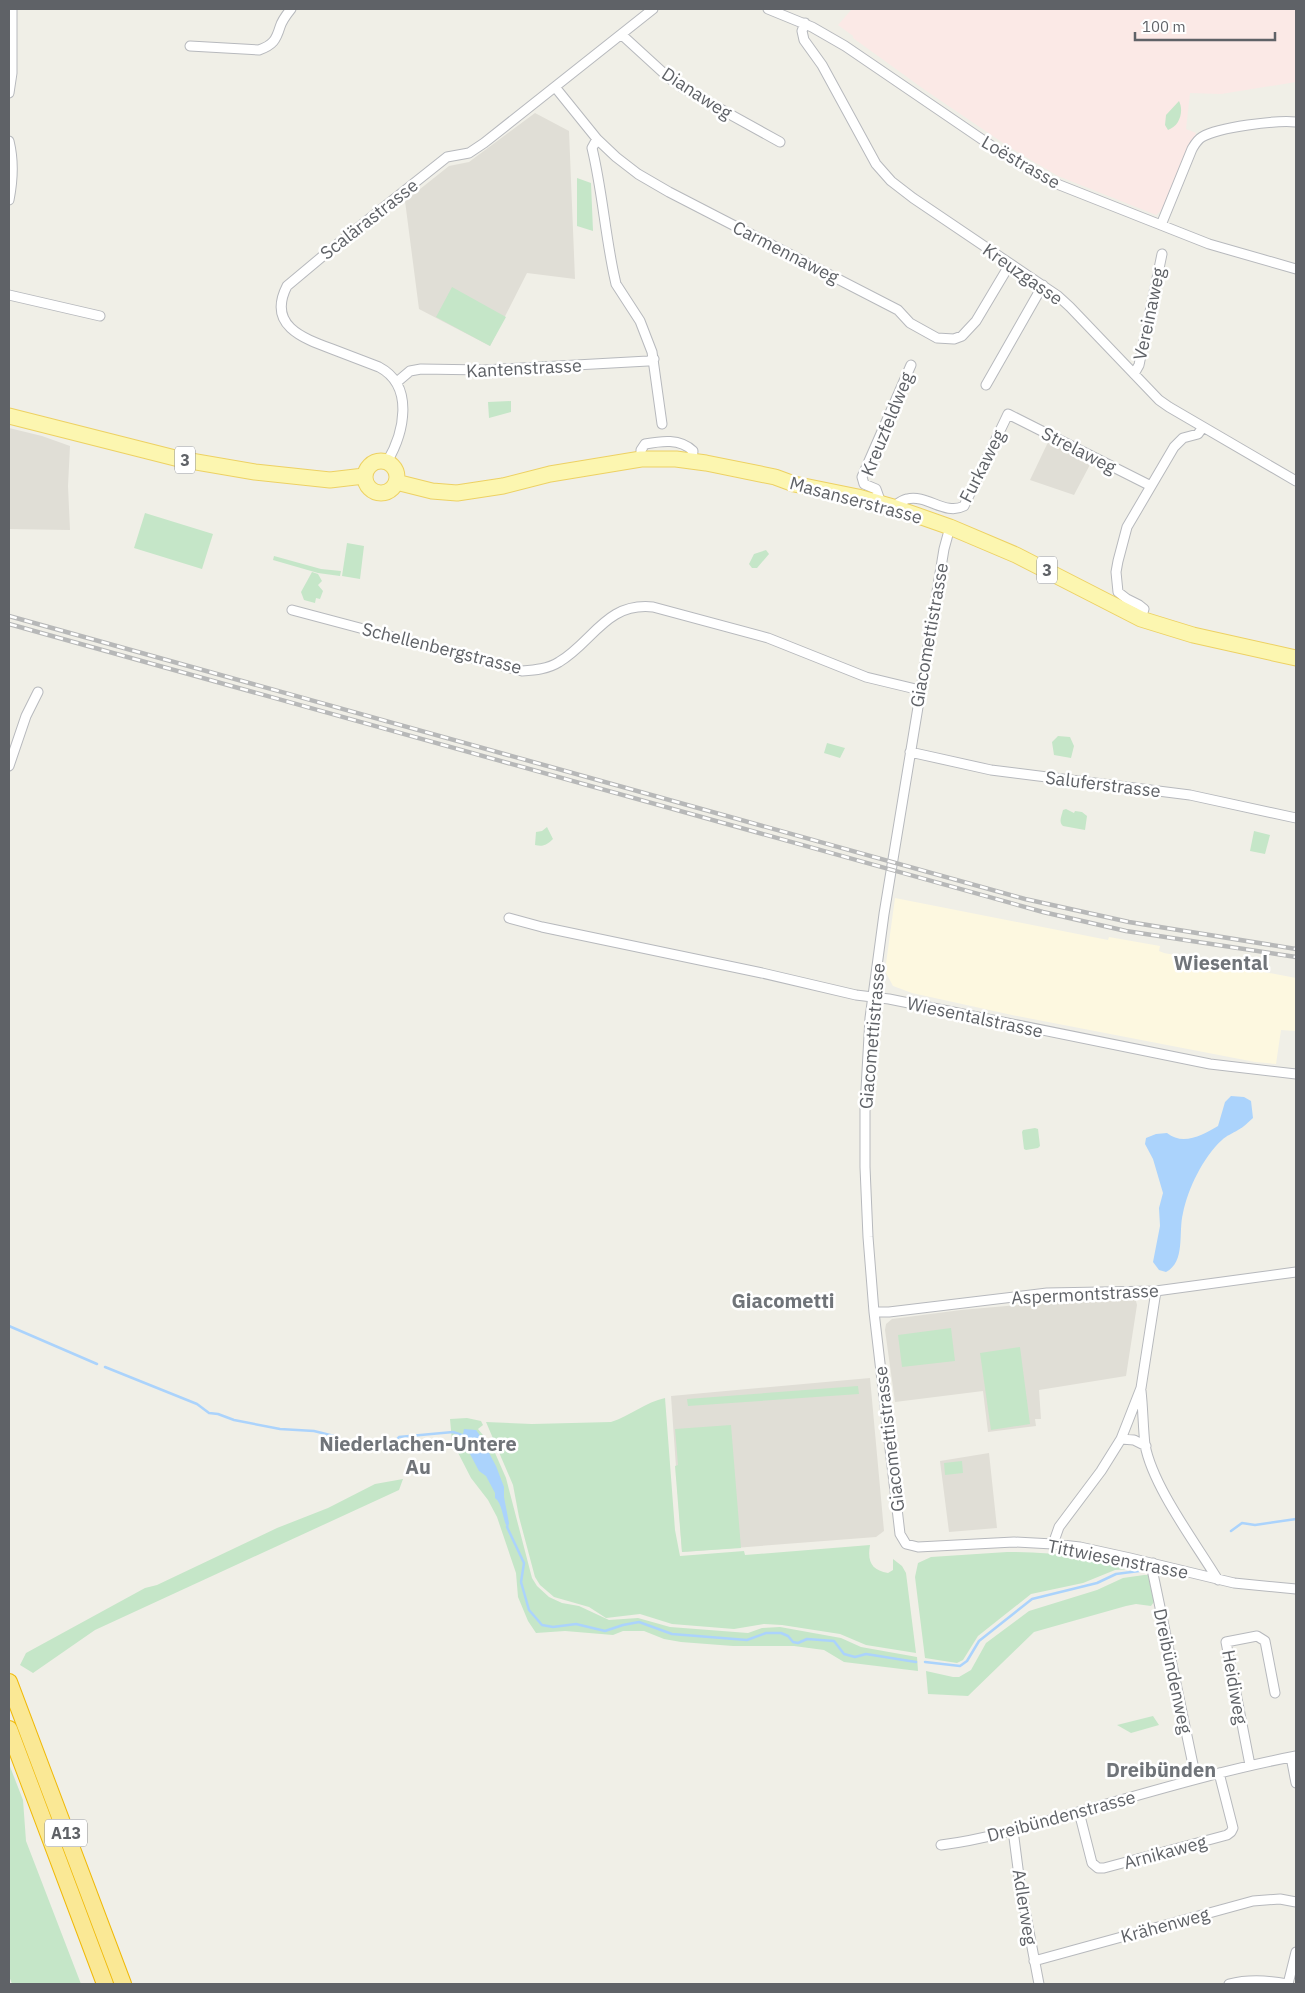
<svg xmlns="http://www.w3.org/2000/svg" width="1305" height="1993" font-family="'IBM Plex Sans',sans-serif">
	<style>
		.commercial { fill: #fdf8e0 }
		.education { fill: #e0ded6 }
		.medical { fill: #fbe9e6 }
		.green { fill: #c5e6c8 }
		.water { fill: #abd3fc }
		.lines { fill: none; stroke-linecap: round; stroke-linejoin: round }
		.stream { stroke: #abd3fc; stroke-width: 2.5 }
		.minor-casing { stroke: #b7b9bd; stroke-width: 11 }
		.primary-casing { stroke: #edd163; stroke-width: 17 }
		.motorway-casing { stroke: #f0b908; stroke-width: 18 }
		.minor { stroke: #fff; stroke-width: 9 }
		.primary { stroke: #fcf6b0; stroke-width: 15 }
		.motorway { stroke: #fae895; stroke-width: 16 }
		.rail-casing { stroke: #b7b8b8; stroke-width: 4.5 }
		.rail { stroke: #fff; stroke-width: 2.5; stroke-dasharray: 8; stroke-linecap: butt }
		.labels { text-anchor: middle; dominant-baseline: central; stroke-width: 5; stroke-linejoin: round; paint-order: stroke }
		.shield { fill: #fff; stroke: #8f9195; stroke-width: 1 }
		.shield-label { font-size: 16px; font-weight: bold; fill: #5f6267 }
		.street-label { font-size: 18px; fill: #5f6267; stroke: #fff }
		.quarter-label { font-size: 20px; font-weight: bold; fill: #707479; stroke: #fff }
	</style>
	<rect width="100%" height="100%" fill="#f0efe7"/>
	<path class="commercial" d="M895,898L1108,940L1109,937L1160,946L1159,951L1164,953L1296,978V1031L1281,1030L1276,1064L1255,1062L1012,1015L912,993L893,986L885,971Z"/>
	<path class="education" d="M535,113L569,131L575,279L527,273L490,346L419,309L405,201L449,166L469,162Z
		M9,428L42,436L70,446L68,486L70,530L9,529Z
		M1050,438L1093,459L1074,495L1030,480Z
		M1131,1299L1136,1301L1137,1305L1126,1376L1039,1390L1041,1419H1035L1036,1426L988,1432L983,1391L895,1402L885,1330L886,1324L892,1319L961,1310L1053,1302Z
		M870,1378L884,1531L876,1537L682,1552L671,1396Z
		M989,1453L997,1528L949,1532L940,1461Z"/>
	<path class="medical" d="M852,9H1296V82L1221,94L1190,93L1186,129L1196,133L1164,208L1156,215L1058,176L1009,147L925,90L853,38V36L838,25Z"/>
	<path class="green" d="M1179,101C1184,111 1180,126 1168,130L1165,125L1166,115Z
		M577,178L591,183L593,231L577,226Z
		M452,287L506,317L490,346L436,317Z
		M511,401V412L489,418L488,402Z
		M145,513L213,534L202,569L134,548Z
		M347,543L364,546L360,579L342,576Z
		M766,550L769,554L757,568H752L749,564L754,554Z
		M274,556L321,569L341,571L340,576L318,573L273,560Z
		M312,572L318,574L322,581L318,585L323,591L320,599L316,598L315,603L304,600L301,592Z
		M1058,736L1070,737L1074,746L1071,758L1054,755L1052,742Z
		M827,743L845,748L840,758L824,753Z
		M1066,809L1074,813L1075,811L1082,812L1087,816L1085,830L1063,826C1058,822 1062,815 1063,810Z
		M547,827L553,839C547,845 543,847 535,845L536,832L542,831Z
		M1254,831L1270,835L1265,854L1250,851Z
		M1035,1128L1038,1129L1040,1146L1038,1148L1026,1150L1024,1149L1022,1132L1023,1130Z
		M951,1328L955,1361L902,1367L898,1335Z
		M1020,1347L1030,1424L991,1430L980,1353Z
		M858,1386L859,1394L688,1406L687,1399Z
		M665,1398L675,1530L680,1556L744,1551L745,1555L870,1545C867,1562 872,1570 888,1573L893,1570V1559L902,1566L906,1573L916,1653L866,1645L840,1634L782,1625L764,1624L734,1629L672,1624L640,1614L606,1618L589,1607L554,1597L540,1585L535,1577L519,1517L513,1485L486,1422L532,1424L611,1422C630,1416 646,1402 665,1398Z
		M467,1418L481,1421L483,1425L478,1429L492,1446L506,1478L532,1578L537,1586L549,1597L562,1603L579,1606L609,1620L638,1618L670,1627L748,1633L762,1628L780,1627L841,1638L861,1647L917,1657L918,1671L844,1662L824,1650L794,1646H733L681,1642L664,1639L644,1631H623L613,1635L565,1631L536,1633L528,1621L518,1597L516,1573L497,1517L488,1500L471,1478L452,1441L450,1419Z
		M731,1425L741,1548L682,1552L675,1466L678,1465L675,1429Z
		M962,1461L963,1473L945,1475L944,1463Z
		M403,1479L399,1490L95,1630L33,1673L20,1665L26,1653L145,1588L157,1585L277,1528L328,1508L375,1484Z
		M1007,1552C1056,1552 1095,1558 1143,1568L1115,1570L1083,1583L1031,1594L978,1636L963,1660L957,1663L925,1658L915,1577L918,1563L931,1557Z
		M1144,1575H1148L1154,1602L1151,1606L1136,1604L1126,1606L1034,1632L968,1696L928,1694L926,1671L953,1677H959L971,1670L986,1643L1029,1611L1097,1590L1123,1578Z
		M1153,1716L1159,1725L1131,1733L1117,1725Z
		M9,1764L23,1800L26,1841L81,1984H12L9,1976Z"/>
	<path class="water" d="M1231,1096L1244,1097L1251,1101L1253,1118C1248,1122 1244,1127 1238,1130C1233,1133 1226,1136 1222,1140C1203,1157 1188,1189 1183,1213C1178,1232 1186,1262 1166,1272L1159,1270L1153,1262L1160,1226L1159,1208L1163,1193L1153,1159L1145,1144L1146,1138L1156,1134L1167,1133C1183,1146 1203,1135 1218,1126L1225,1102Z
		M464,1429L476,1430L479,1434L496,1466L504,1487V1497L509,1523L508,1529C502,1519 503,1504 495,1498V1493L486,1476L479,1471L462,1439Z"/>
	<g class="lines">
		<path class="stream" d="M9,1326L97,1364
			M105,1367L197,1404L209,1413L218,1414L234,1420L280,1429L314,1431L334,1436
			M344,1443L386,1448L393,1444L399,1437L453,1432L465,1436
			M507,1527L524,1563L521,1582L529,1610L542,1625L553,1627L576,1624L605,1631L623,1625L639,1622L672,1634L747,1640L766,1633H781L788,1636L793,1642L798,1643L807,1639L834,1641L844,1654L855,1657L866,1654L916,1662
			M1231,1531L1242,1523L1255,1525L1296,1519
			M925,1662L960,1666L967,1661L979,1641L1032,1599L1097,1583L1116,1574L1139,1571"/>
		<defs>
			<path id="minor" d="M768,9L812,27L845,46L1002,153L1052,182L1209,244L1296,269
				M805,23L802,31L804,40L822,65L876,164L891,181L913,198L1058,296L1070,307L1159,400L1169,407L1296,481
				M622,35L669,78L686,90L780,142
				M190,46L259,50C273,45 276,40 280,27C282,20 287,14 291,9
				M555,87L597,139L616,157L638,174L669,192L898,310L910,323L937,338L954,339L962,336L976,321L1010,264
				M9,93L12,73V9
				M597,139L592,148C602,189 605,233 614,275L616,284L640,321L652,352L662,424
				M9,141C14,161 13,180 9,200
				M1161,225L1192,149C1195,144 1197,140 1202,137C1219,127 1276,120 1296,122
				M9,295L100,316
				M1134,374L1139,365L1162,254
				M397,382L410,371L421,369L484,370L648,361L654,359
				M986,385L1043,285
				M641,459V450L645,444C661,441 680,438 693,451L692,460
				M387,462C404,433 415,386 379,367C363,361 348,355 332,349C302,338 267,325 287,286L330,250L447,157L469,153L484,143L653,9
				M881,503L876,489L864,484L862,477L911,365
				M893,507C897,504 902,500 907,499C927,494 945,516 964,506L1008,414L1151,486
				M950,527L944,549L884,914L870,1018L865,1107V1167L868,1237L874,1312L900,1534L906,1544L918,1547L1014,1542L1053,1544L1080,1547L1130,1558L1234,1583L1296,1589
				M292,610L522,671C535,670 548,669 559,662C593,642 606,602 653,607L768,638L866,677L920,690
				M1141,619L1144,609L1139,605L1127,599L1118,592L1116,572L1118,561L1127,527L1174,447L1183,438L1198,434L1203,427
				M910,752L991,770L1190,795L1296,818
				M9,766L26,716L38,692
				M509,918L542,927L762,973L856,995L889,999L1210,1064L1296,1074
				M874,1312H889L1047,1293L1156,1291L1296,1272
				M1141,1391C1143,1408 1143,1427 1145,1445C1153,1487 1195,1542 1218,1580
				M1121,1439L1134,1440L1146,1446
				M1053,1544L1059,1527L1101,1471L1121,1439L1141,1388L1156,1291
				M1153,1563L1152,1569L1196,1779
				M1291,1757L1296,1783
				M1250,1765L1226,1642L1257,1636L1265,1641L1275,1693
				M1079,1812L1092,1863L1098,1868H1104L1227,1835L1231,1832L1233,1828L1219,1773
				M1013,1830L1020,1884L1039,1984
				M941,1845C987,1839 1033,1825 1078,1812C1150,1792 1222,1770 1296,1756
				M1034,1961L1253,1901L1280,1899L1296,1902
				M1229,1984C1249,1979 1267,1980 1287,1984
				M1288,1984L1296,1952"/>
			<path id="primary" d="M9,416L179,459L255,472L330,480L364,476
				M365 477a16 16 0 1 1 32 0a16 16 0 1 1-32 0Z
				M396,482L432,491L457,493L503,486L550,474L641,459H676L706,463L775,477L794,484L858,497L893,507L950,527L1016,555L1141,619L1193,635L1296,658"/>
			<path id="motorway" d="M9,1682L123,1984
				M9,1729L105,1984"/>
		</defs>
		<use href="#minor" class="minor-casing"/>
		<use href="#primary" class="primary-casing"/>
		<use href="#motorway" class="motorway-casing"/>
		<use href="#minor" class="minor"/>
		<use href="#primary" class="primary"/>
		<use href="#motorway" class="motorway"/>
		<defs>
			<path id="rail" d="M9,616L1025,899L1129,922L1296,949
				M9,624L1043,912L1126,931L1296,957"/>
		</defs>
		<use href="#rail" class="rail-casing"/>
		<use href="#rail" class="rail"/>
	</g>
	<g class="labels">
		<g class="shield">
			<rect x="175" y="446.5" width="20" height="27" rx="4"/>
			<rect x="1037" y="556.5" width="20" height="27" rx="4"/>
			<rect x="45" y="1819.5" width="42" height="27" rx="4"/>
		</g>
		<g class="shield-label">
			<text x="185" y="460">3</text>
			<text x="1047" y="570">3</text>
			<text x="66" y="1833">A13</text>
		</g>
		<g class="street-label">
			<text transform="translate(697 93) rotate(33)">Dianaweg</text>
			<text transform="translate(1021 162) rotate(30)">Loëstrasse</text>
			<text transform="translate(369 219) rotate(-38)">Scalärastrasse</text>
			<text transform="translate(786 252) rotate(27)">Carmennaweg</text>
			<text transform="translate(1023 274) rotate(35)">Kreuzgasse</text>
			<text transform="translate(1149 314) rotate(-78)">Vereinaweg</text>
			<text transform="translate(524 368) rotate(-3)">Kantenstrasse</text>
			<text transform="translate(887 424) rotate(-68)">Kreuzfeldweg</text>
			<text transform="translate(1079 450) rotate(27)">Strelaweg</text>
			<text transform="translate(982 466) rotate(-63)">Furkaweg</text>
			<text transform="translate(856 500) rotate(15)">Masanserstrasse</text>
			<text transform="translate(929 635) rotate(-80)">Giacomettistrasse</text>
			<text transform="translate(442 648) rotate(14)">Schellenbergstrasse</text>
			<text transform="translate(1103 784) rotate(7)">Saluferstrasse</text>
			<text transform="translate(975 1017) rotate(12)">Wiesentalstrasse</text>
			<text transform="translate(872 1036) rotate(-85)">Giacomettistrasse</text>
			<text transform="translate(1085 1294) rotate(-3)">Aspermontstrasse</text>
			<text transform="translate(889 1439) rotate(-97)">Giacomettistrasse</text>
			<text transform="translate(1118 1559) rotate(11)">Tittwiesenstrasse</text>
			<text transform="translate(1173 1671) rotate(78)">Dreibündenweg</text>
			<text transform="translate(1235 1687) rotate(80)">Heidiweg</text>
			<text transform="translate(1061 1816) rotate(-15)">Dreibündenstrasse</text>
			<text transform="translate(1165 1852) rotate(-15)">Arnikaweg</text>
			<text transform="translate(1025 1907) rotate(81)">Adlerweg</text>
			<text transform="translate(1165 1925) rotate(-15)">Krähenweg</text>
		</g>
		<g class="quarter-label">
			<text x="1221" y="962">Wiesental</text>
			<text x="783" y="1300">Giacometti</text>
			<text x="418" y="1443">Niederlachen-Untere<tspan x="418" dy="23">Au</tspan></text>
			<text x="1161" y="1769">Dreibünden</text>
		</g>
	</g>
	<rect width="1305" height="1993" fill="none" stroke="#5f6267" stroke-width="20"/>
	<path d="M1135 32v8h140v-8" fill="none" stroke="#5f6267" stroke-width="2.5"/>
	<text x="1142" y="32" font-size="15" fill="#5f6267" stroke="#ffffff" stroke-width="4" paint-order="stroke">100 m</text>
</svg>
